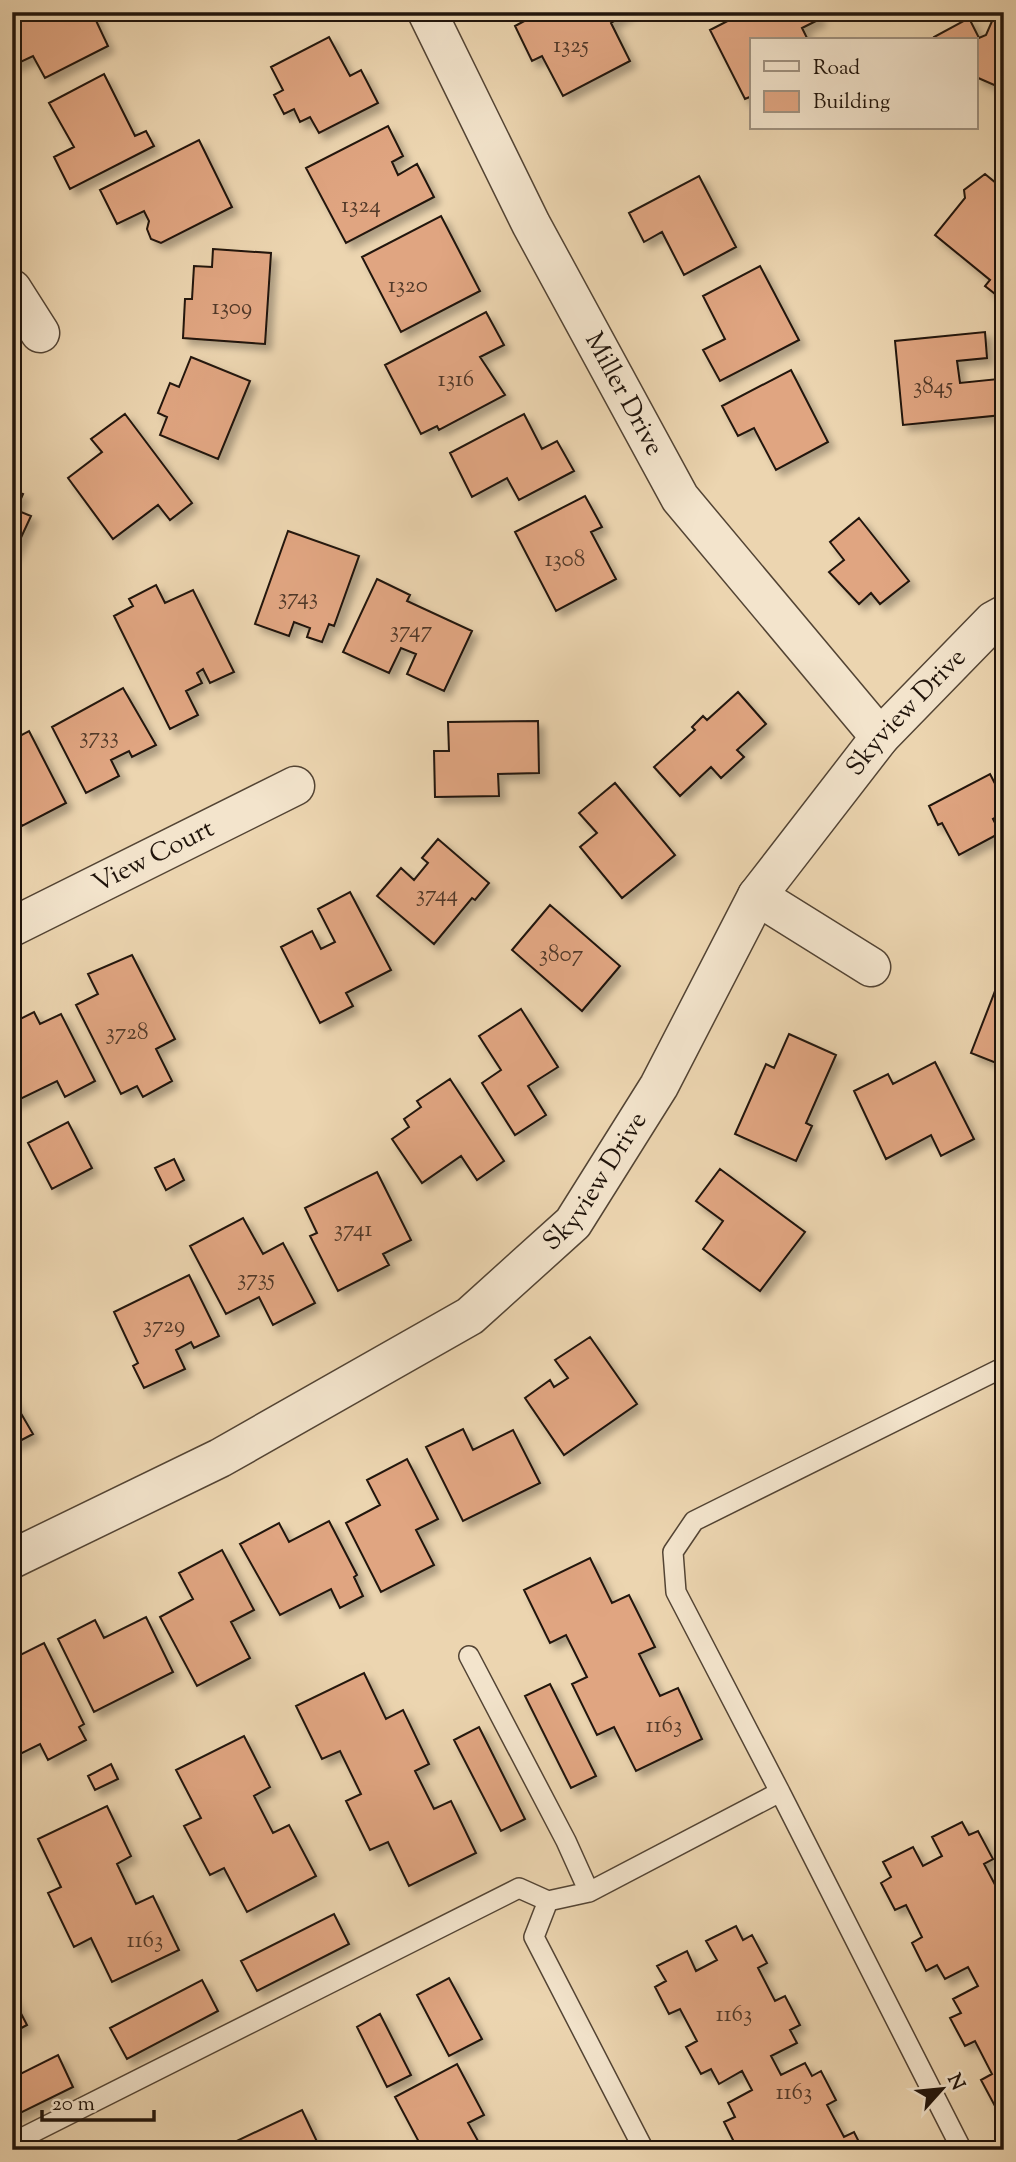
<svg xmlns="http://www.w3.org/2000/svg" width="1016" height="2162" font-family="'Sorts Mill Goudy',serif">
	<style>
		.building { fill: #e0a581; stroke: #20140b; stroke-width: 2; filter: url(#shadow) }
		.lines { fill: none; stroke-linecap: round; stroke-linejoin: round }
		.service-casing { stroke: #534434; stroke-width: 22 }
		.minor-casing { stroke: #534434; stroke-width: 41 }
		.service { stroke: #f3e4cc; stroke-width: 19 }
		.minor { stroke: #f3e4cc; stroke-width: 38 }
		.labels { text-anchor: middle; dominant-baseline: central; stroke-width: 5; stroke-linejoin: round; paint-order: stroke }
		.number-label { font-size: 23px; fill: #503828 }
		.street-label { font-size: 26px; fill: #20140b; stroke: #f3e4cc }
	</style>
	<defs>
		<filter id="shadow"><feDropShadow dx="6" dy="6" stdDeviation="3.5" flood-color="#0004"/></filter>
	</defs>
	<rect width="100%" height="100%" fill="#ecd5b0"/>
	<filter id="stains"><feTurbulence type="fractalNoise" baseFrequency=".00286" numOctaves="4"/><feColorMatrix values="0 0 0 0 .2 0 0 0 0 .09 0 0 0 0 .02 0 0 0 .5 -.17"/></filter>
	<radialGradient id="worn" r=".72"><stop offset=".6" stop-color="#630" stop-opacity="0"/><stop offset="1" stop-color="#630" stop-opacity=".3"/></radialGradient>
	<path class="building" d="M12,12H92L108,46L45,78L33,56L12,66Z
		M541,12H629L611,23L630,61L563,96L542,56L532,61L515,26Z
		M745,12H816L820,19L802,28L808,40H752V96L745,99L710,30Z
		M996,12H1004V81L1001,88L976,77V40H935L934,37L969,18L979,38L986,35Z
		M329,37L350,76L361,70L378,103L319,133L310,117L300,122L294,109L284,114L274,95L283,90L271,67Z
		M104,74L135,136L146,131L154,146L70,189L54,157L74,147L49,103Z
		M388,126L403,156L392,162L398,175L417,164L434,197L346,243L306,168Z
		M199,140L232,207L161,243L151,239L147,229L149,221L144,211L117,224L100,190Z
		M985,174L996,183L1004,174V301L985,286L990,280L935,235L965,198L964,190Z
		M699,176L736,247L684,275L662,232L644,242L629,213Z
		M441,216L480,291L401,332L362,257Z
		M213,249L271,253L265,344L183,338L185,299H192L194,266L212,267Z
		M760,266L799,340L720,381L703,350L725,339L703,296Z
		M486,312L504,345L480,357L505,395L439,430L437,426L421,434L385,365Z
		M985,332L987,358L957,361L960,383L998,379L1002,415L903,425L895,341Z
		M191,357L250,381L218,459L160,435L167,417L158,413L170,383L179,387Z
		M791,370L828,442L776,470L754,428L738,436L722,406Z
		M125,414L192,503L170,520L158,505L113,539L68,478L102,452L91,439Z
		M524,414L542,449L557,441L574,471L519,500L507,478L472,497L450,453Z
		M12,490L23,494L16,510L31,516L12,557Z
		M585,496L602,527L591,532L616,579L556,611L515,532Z
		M859,518L909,581L880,604L871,593L859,604L829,572L844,560L830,542Z
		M288,531L359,556L334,626L329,624L322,642L307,637L310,628L294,622L289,636L255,624Z
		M377,579L410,595L407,601L472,631L444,691L407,674L416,654L401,648L389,673L343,652Z
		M156,585L165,603L193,590L234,672L210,683L203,669L197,673L202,683L186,691L198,715L170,729L114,616L133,606L129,599Z
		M123,688L156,745L132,757L129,751L111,760L119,776L86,793L52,727Z
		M738,692L766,724L737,750L744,757L721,778L711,767L680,796L654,767L695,730L692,727L703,716L707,720Z
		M538,721L539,773L498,774L499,796L435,797L434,751H449L448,722Z
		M29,731L66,803L22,826L15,813L12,814V740Z
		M990,774L1004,801V813L993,819L1000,833L959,855L942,823L938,825L929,806Z
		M615,783L675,855L622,898L580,847L597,833L579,813Z
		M438,839L489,883L475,900L472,898L434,944L377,896L401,868L414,880L428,863L422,858Z
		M350,892L391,970L346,993L353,1006L320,1023L281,947L312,931L321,949L335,942L318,909Z
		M550,905L620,966L582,1011L512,950Z
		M1004,912V947L996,914Z
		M132,955L175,1039L156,1049L172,1081L143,1097L137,1086L121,1094L76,1005L98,994L88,974Z
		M1002,973L1004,974V1066L971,1053Z
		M521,1009L558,1067L528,1086L546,1115L515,1135L482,1083L501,1070L479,1036Z
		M34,1012L40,1024L61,1014L95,1081L65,1097L57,1081L12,1103V1023Z
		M789,1034L836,1055L806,1123L812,1126L796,1161L735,1134L766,1064L774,1068Z
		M935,1062L974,1139L941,1156L931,1135L886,1159L854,1091L888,1074L893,1084Z
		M450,1079L504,1161L477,1180L461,1156L422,1183L392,1139L409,1127L404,1119L421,1107L417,1101Z
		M68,1122L92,1168L52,1189L28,1143Z
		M174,1159L184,1180L166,1190L155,1168Z
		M720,1169L805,1232L760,1291L703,1249L723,1221L696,1201Z
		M377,1172L411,1240L383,1254L389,1265L338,1291L310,1236L317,1233L305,1208Z
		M243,1218L263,1254L283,1243L315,1303L273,1325L259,1297L226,1314L190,1246Z
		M189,1275L219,1336L194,1348L191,1342L176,1350L185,1369L144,1388L133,1366L138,1363L114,1312Z
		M590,1337L637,1404L564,1455L525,1398L550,1380L554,1387L568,1378L555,1360Z
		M12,1398L33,1434L12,1445Z
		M463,1429L473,1450L513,1430L540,1483L463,1521L426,1447Z
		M407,1459L438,1519L416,1530L434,1565L381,1592L346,1523L380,1505L367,1480Z
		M329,1521L357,1575L354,1577L363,1596L340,1608L331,1589L280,1615L240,1544L279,1523L289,1542Z
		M222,1550L254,1610L231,1622L250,1658L197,1686L160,1617L193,1599L179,1573Z
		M590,1558L612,1603L629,1595L655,1647L639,1654L660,1696L678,1688L702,1739L636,1771L614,1727L597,1735L572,1684L587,1677L566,1635L550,1643L524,1590Z
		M146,1617L173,1672L94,1712L58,1639L95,1620L104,1638Z
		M44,1643L84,1724L79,1727L86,1740L48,1760L40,1744L12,1758V1659Z
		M364,1673L386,1719L403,1710L429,1764L415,1771L434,1809L451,1801L476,1853L409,1886L388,1842L370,1850L346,1801L361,1794L340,1751L322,1759L296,1706Z
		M550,1684L596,1776L571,1788L525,1696Z
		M479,1727L525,1819L501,1831L454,1740Z
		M244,1736L270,1787L254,1796L273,1833L289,1825L316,1876L247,1912L224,1868L210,1875L184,1826L201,1818L176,1770Z
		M111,1764L118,1779L95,1790L88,1776Z
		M107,1806L131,1856L117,1864L136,1904L153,1896L179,1950L112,1982L91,1938L74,1947L48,1893L61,1887L38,1839Z
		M962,1822L969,1835L978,1831L993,1859L984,1864L1001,1896L1004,1895V1949L997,1952L1004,1964V2104L996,2108L981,2080L992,2074L975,2041L965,2046L950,2018L961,2013L953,1999L978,1986L968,1967L945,1979L937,1965L926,1971L912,1943L922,1937L906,1905L895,1910L881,1883L891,1877L883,1862L913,1847L923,1866L942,1856L932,1837Z
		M334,1914L349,1944L257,1991L241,1961Z
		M736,1926L743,1940L752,1935L767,1963L758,1968L775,2001L785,1996L800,2025L790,2030L797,2043L771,2056L781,2075L805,2063L812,2076L821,2071L836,2100L827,2105L844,2137L854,2132L863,2150H752L749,2145L738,2150L724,2122L735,2117L728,2103L752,2090L742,2071L719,2084L711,2069L701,2074L686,2047L697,2041L680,2009L669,2014L655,1987L666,1981L657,1966L687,1951L696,1971L717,1960L706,1941Z
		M449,1978L482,2039L449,2056L417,1995Z
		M202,1980L218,2011L127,2059L110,2028Z
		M12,1996L27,2025L12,2033Z
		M380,2014L411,2075L387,2087L357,2027Z
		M58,2055L73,2087L12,2117V2078Z
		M457,2064L484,2115L468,2123L483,2150H404L419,2142L395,2097Z
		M302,2110L321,2150H225L224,2147Z"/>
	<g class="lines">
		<defs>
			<path id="service" d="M469,1656L566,1841L589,1892
				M780,1792L676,1592L673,1552L694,1521L1004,1367
				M548,1901L534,1937L644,2150
				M12,2143L519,1888L548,1901L589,1892L780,1792L962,2150"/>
			<g id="minor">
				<path id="s1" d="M427,12L531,224L680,498L880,737"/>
				<path d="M12,289L40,333"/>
				<path d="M757,896L871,967"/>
				<path id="s2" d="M12,927L295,786"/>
				<path id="s3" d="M12,1559L220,1458L470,1316L573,1223L659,1086L757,896L880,737L993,621L1004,615"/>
			</g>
		</defs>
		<use href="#service" class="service-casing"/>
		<use href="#minor" class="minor-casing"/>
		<use href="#service" class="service"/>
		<use href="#minor" class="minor"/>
	</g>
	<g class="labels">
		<g class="number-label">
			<text x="571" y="46">1325</text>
			<text x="361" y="206">1324</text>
			<text x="408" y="286">1320</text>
			<text x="232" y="308">1309</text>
			<text x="456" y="380">1316</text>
			<text x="933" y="387">3845</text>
			<text x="565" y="560">1308</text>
			<text x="298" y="598">3743</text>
			<text x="411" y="631">3747</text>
			<text x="99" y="737">3733</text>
			<text x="437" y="895">3744</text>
			<text x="561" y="955">3807</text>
			<text x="127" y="1033">3728</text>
			<text x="353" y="1230">3741</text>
			<text x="256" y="1279">3735</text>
			<text x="164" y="1326">3729</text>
			<text x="664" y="1726">1163</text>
			<text x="145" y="1941">1163</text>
			<text x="734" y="2015">1163</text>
			<text x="794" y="2093">1163</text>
		</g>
		<g class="street-label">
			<text stroke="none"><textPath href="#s1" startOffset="430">Miller Drive</textPath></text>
			<text stroke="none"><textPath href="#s3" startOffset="1270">Skyview Drive</textPath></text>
			<text stroke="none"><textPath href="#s2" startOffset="158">View Court</textPath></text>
			<text stroke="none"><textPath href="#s3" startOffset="704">Skyview Drive</textPath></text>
		</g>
	</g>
	<rect width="1016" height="2162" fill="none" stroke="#ecd5b0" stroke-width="42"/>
	<rect x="14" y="14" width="988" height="2134" fill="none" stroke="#20140b" stroke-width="3.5"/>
	<rect x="21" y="21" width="974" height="2120" fill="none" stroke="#20140b" stroke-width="2"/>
	<rect x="750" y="38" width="228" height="91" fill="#f3e4cc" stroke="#9f917f" stroke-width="2"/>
	<rect x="764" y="61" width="35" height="10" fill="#f3e4cc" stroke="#9f917f" stroke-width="2"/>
	<text x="813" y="74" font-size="21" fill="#20140b">Road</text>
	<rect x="764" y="91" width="35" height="21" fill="#e0a581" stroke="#9f917f" stroke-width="2"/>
	<text x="813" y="108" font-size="21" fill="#20140b">Building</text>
	<g transform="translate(942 2089) rotate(63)" stroke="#f3e4cc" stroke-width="5" paint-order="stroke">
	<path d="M0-5L12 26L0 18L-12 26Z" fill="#20140b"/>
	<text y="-10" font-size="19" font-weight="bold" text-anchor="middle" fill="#20140b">N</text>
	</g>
	<path d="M42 2110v10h112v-10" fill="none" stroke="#20140b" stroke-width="3.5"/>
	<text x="52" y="2110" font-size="21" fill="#20140b" stroke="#f3e4cc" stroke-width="5" paint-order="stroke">20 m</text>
	<rect width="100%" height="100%" filter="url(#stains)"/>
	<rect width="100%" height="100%" fill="url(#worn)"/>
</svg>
